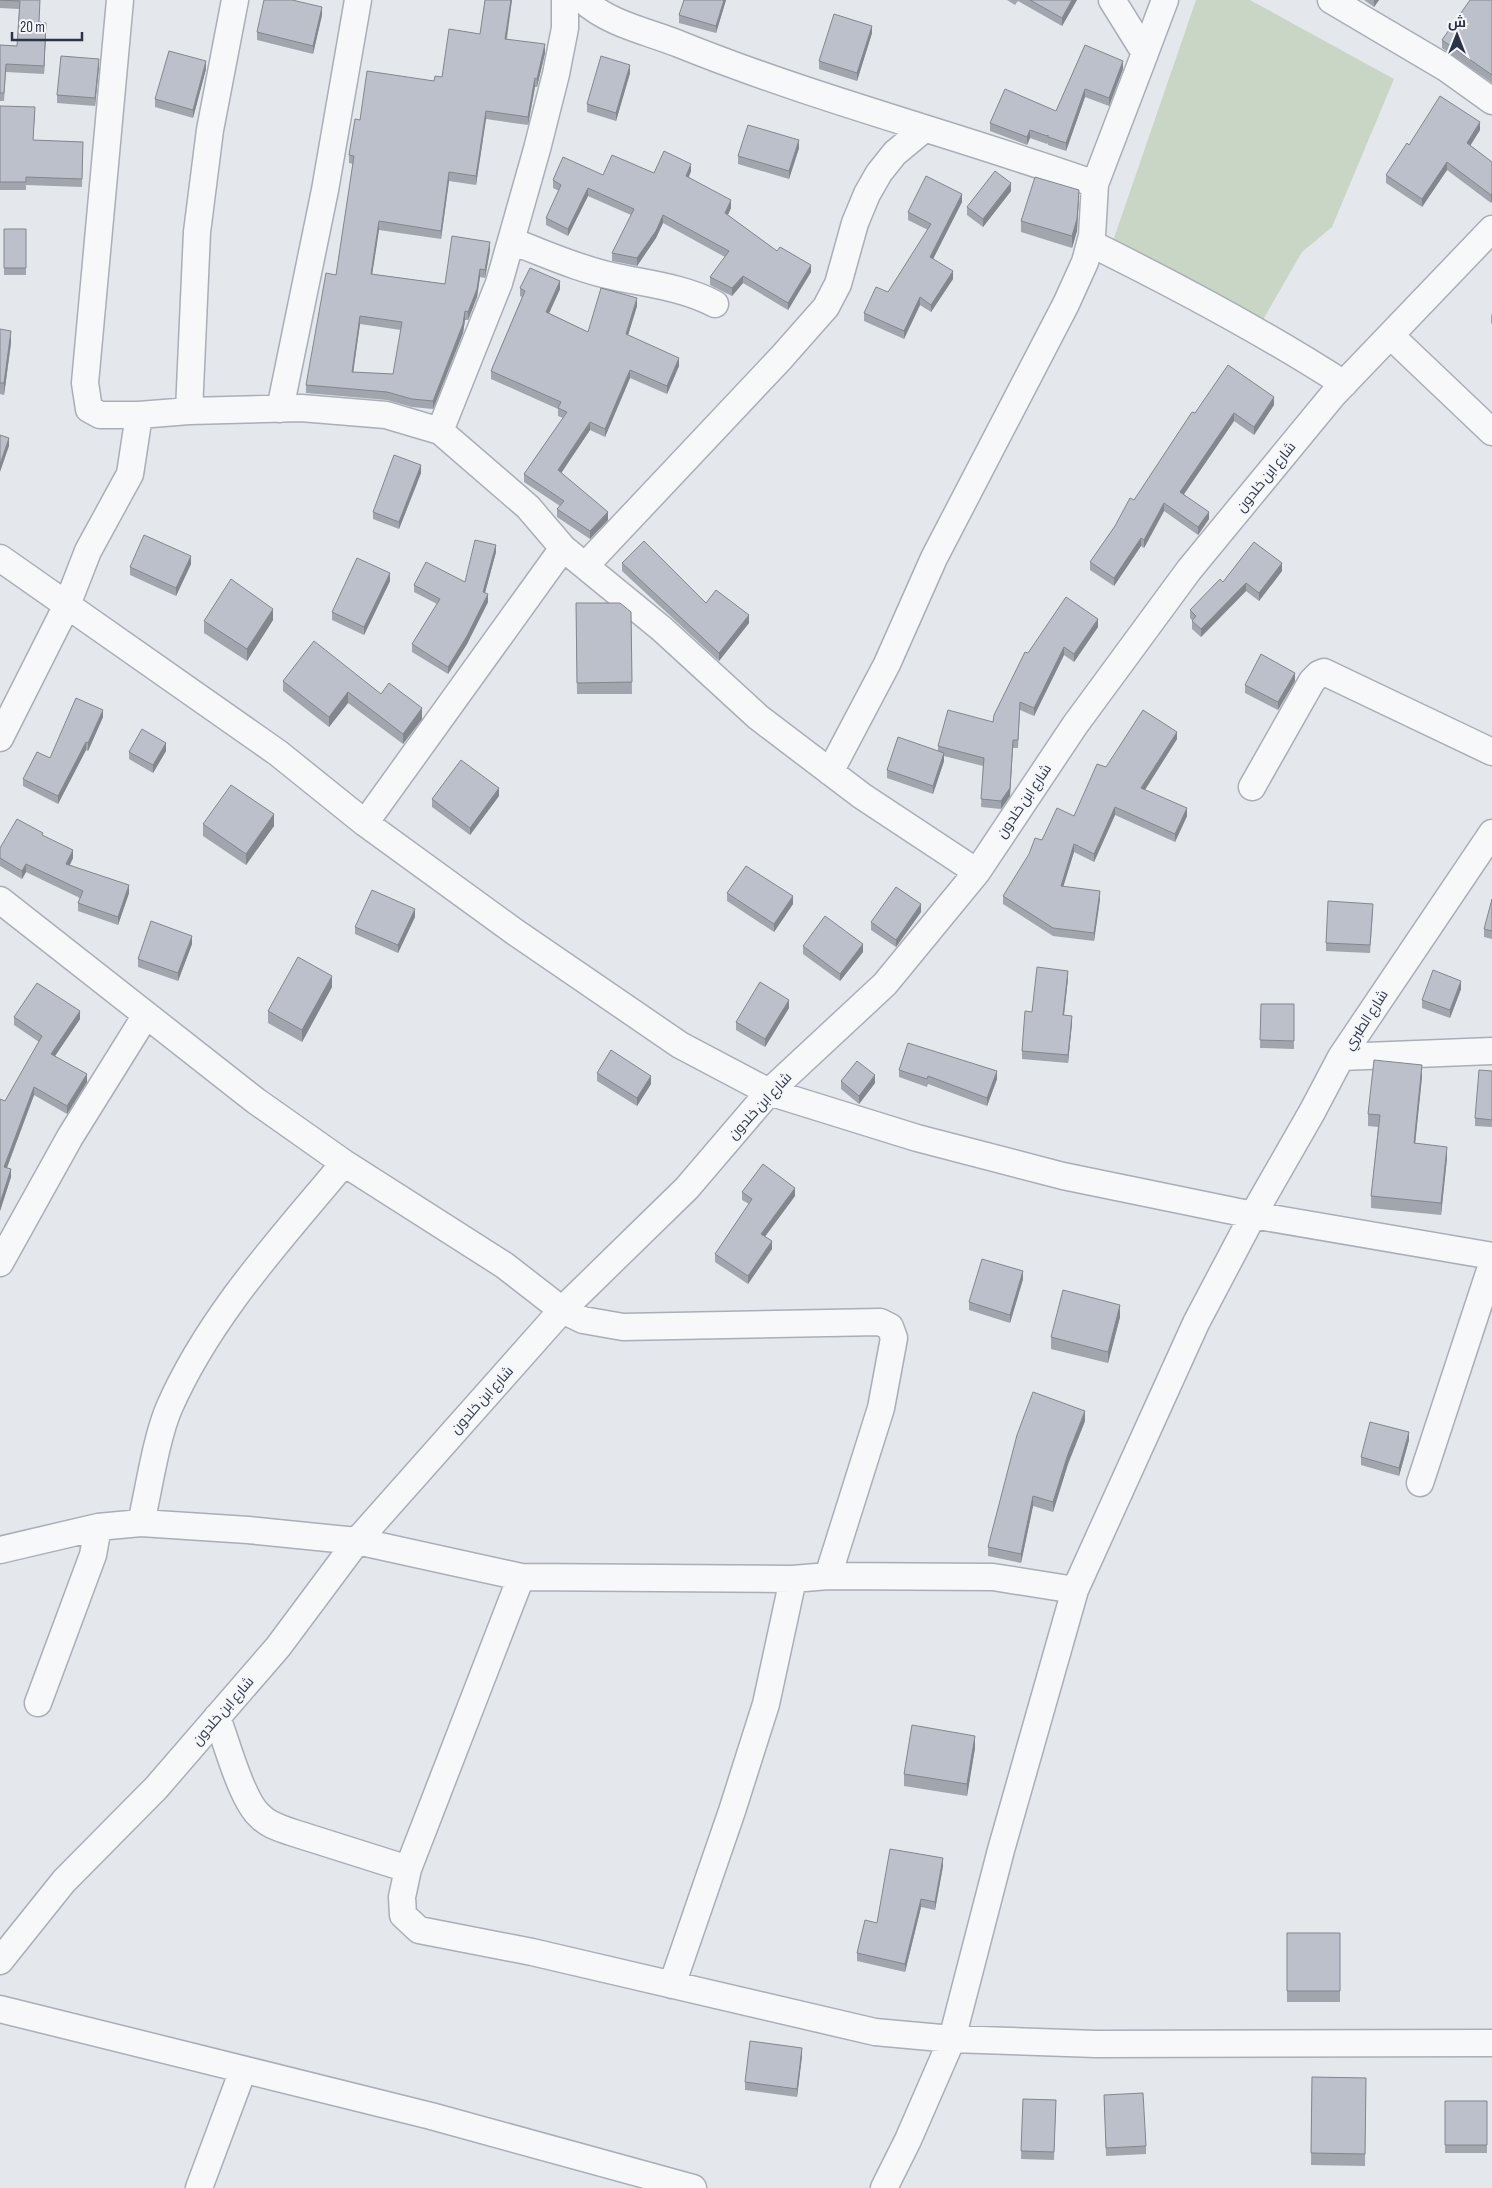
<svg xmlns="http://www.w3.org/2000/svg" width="1492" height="2188" font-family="'Sofia Sans Condensed',Cairo,sans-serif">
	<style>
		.green { fill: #c9d6c5 }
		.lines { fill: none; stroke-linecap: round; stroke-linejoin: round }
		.minor-casing { stroke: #a9aeb7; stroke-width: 29 }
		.minor { stroke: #f7f8fa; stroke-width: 26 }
		.wall { fill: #a1a5ae; fill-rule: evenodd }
		.shaded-wall { fill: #83868d }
		.building { fill: #bbc0ca; stroke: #83868d; fill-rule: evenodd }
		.labels { text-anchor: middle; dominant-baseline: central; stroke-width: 4; stroke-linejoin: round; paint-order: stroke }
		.street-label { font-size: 14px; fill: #2b3445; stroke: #f4f6f9 }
	</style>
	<rect width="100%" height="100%" fill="#e4e7ec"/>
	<path class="green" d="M1196,0H1250L1394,79L1332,227L1302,252L1257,330L1113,241Z"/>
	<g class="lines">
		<defs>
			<path id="minor" d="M120,0L85,383L89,409L100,415H139
				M583,0C609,24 646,31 679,44C815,99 957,135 1095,184L1145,53L1112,0
				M1331,0L1446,68L1492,101
				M1145,53L1165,0
				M511,241C544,253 578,269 612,276C647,284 683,287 715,304
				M1090,243C1177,286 1262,331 1344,384
				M1391,336L1492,432
				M280,409L325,190L358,0
				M189,411L197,232L210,130L235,0
				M440,431L499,283L537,149L556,74L565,28V0
				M0,558L278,753L365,823L515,932L680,1045L769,1092L917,1138L1063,1176L1253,1215L1492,1256
				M585,566L781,358L826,307L838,284L855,223L867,194L879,173L895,153L924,129
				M0,738L67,605L88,551L130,474L139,415L189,411L301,408L386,415L440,431L528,507L563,548L662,629L758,717L862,796L977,872
				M830,772L887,664L934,558L1066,304L1085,262L1092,236L1095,184
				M1252,787L1312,681L1319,674L1324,672L1492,752
				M365,823L563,548
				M0,900L256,1101L344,1163L504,1265L562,1310L583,1320L623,1327L880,1322L890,1327L894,1338L881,1408L828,1576
				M1341,1057L1492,1051
				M0,1263L70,1137L146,1015
				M1420,1483L1492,1264
				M141,1523C149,1488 156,1439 169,1408C210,1315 280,1240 344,1163
				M0,1550L98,1527L141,1523L248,1530L357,1541L521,1577L793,1579L828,1576L993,1577L1075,1590
				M521,1577L408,1869L402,1897L403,1915L419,1930L532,1952L875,2032L952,2039L1096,2044L1492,2043
				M38,1703L93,1555L98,1527
				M217,1717C226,1741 242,1801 260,1816C268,1825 280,1828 291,1832L408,1869
				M0,1961L64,1881L156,1788L278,1647L357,1541L562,1310L687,1188L769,1092L885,984L977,872L1075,725L1189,570L1333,395L1492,229
				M672,1985L732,1811L766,1704L793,1579
				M0,2009L431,2116L693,2188
				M199,2188L243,2070
				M884,2188L908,2140L952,2039L1001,1850L1075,1590L1196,1323L1253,1215L1312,1112L1341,1057L1492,833"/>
		</defs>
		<use href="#minor" class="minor-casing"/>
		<use href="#minor" class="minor"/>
	</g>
	<path class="wall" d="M0,0H40L39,22L46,31L44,74L6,72L4,101H0V45L17,46L19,9L0,8Z
		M485,0H512L507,39L545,53L537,87H535L528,125L486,119L476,185L449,181L441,239L379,230L372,274L445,284L490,250L485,278L480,277L477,297L468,320H465L463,333L433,409L412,407L387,400L306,393V385L336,275L353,164L349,163V155L360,120L442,77L480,34ZM360,324L401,330L393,374L353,372Z
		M726,0L716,33L679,23V15Z
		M1007,0H1077L1062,26L1018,1L1015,5Z
		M1364,0H1379L1374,7Z
		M1492,0V83L1442,48V40Z
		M322,15L313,54L257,40V32Z
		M872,33L857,81L819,69V61Z
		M1085,45L1123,69L1109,106L1085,97L1066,151L1048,145V143L1047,144L1030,138L1027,145L990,131V123L1056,111Z
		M99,67L95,106L57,103V95Z
		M206,69L193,118L155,107V99Z
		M630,73L616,121L587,112V104Z
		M0,106L35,115L33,140L83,142L82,187L26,185V190H0Z
		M1480,130L1470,145L1492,162L1491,203L1447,170L1422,207L1386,183V175L1409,145Z
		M799,148L789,179L738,164V156Z
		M691,171L689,177L731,208L728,215L777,251L811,272L788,310L743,283L732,296L710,285V277L725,257L663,223L656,238L637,266L612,261V253L631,215L588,196L568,236L546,225V218L559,191L553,188V180L603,175Z
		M1011,191L983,227L967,215V207Z
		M962,202L933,259L953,279L931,312L920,305L904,339L864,321V313L888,292L928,230L908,220V212Z
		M1079,202L1077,231L1072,248L1021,232V221Z
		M4,229H26V275H4Z
		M520,288L560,289L549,313L588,332L637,306L628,335L679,366L667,394L630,378L605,437L590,430L561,472L608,520L590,539L557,517V509L560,506L524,482V474L563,418L558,416V409L491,379V371L522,297L520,296Z
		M1492,313V324L1491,323V316Z
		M0,329L11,343L4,395L0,394Z
		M1274,405L1254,435L1234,421L1184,494L1209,519L1198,535L1164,511L1144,548L1141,546L1114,586L1090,570V562L1195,413Z
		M421,473L399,529L373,519V512Z
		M496,552L485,593L488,602L467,644L448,674L412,652V644L437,604L414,592V585L465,582Z
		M622,563L706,603L749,623L719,661L622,571Z
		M191,564L176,596L130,575V567Z
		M1282,571L1259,601L1246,591L1201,637L1192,629V620L1190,618V610L1223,582Z
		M390,581L364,635L332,620V612Z
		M576,603L631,612L632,694H577Z
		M273,620L247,661L204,633V621Z
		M1098,627L1074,662L1064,655L1034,716L1020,710L1018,748H1013L1010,796L1001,809L981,807L983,766L944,756V761L933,794L887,778V770L938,751V746L993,722L1028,653Z
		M283,681L381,694L422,719L403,744L348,703L329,727L283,691Z
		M1295,681L1278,710L1245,693V685Z
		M103,717L88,751L86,750L58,804L23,786V779Z
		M1177,739L1145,790L1187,816L1175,842L1115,815L1094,862L1074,852L1063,886L1100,899L1094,941L1053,936L1003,904V896L1042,840L1074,816L1106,767Z
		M166,751L153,773L129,759V752Z
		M499,796L470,835L432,807V799Z
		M203,824L274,826L246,865L203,836Z
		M43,836L73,858L70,865L129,893L118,925L78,911V903L80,898L26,872L22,879L0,866V848Z
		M727,893L793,904L774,932L727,901Z
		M1492,899V939L1484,937V929Z
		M921,912L896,947L871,930V922Z
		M1373,912L1370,953L1326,951V943Z
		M415,917L398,953L355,934V927Z
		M192,944L178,981L138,967V959Z
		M803,946L863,952L840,981L803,954Z
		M1068,979L1064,1015L1072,1023L1068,1063L1022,1059V1051L1032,1012Z
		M332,987L302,1042L268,1023V1011Z
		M1461,989L1450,1018L1422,1008V1000Z
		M1261,1004H1294V1049L1260,1048Z
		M789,1008L765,1047L736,1030V1022Z
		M14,1017L80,1019L55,1056L87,1082L67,1114L34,1095L7,1168L11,1177L0,1211V1099L5,1101L39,1042L14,1025Z
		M899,1070L997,1079L987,1106L928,1084L927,1087L899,1077Z
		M1492,1071V1127L1475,1126V1118Z
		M597,1073L651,1084L637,1106L597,1081Z
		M1422,1077L1415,1143L1447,1158L1441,1215L1371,1208V1196L1378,1127L1368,1126V1114Z
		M841,1081L875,1083L859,1104L841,1089Z
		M742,1192L795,1196L765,1236L772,1249L748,1284L715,1262V1254L749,1204L742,1200Z
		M1023,1279L1010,1323L969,1310V1302Z
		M1120,1317L1108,1363L1051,1349V1337Z
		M1085,1421L1068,1464L1053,1512L1033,1506L1021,1563L988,1556V1547Z
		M1409,1440L1399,1476L1361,1465V1457Z
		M975,1748L967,1796L904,1786V1774Z
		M943,1866L935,1910L921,1907L905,1972L857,1961V1953L877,1923Z
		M1287,1933H1340V2002H1287Z
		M802,2056L797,2097L745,2090V2082Z
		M1312,2077L1366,2078L1365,2166L1311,2165Z
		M1104,2095L1146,2146V2154L1106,2156Z
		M1023,2099L1056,2100L1054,2160L1021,2159Z
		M1445,2101H1487V2153H1445Z"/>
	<path class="shaded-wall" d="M511,0H512L505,47V39Z
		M724,0H726L716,33V26Z
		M1072,0H1077L1062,26V18Z
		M1374,0H1379L1374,7Z
		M322,7V15L313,54V46Z
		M46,23V31L44,74V66Z
		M872,26V33L857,81V73Z
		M545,44V53L537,87V79Z
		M99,59V67L95,106V98Z
		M206,61V69L193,118V110Z
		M1123,61V69L1109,106V98Z
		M630,65V73L616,121V113Z
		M535,78V87L528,125V117Z
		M1085,89V97L1066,151V143Z
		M486,111V119L476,185V176Z
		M1480,122V130L1467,151V143Z
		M1030,130V138L1027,145V137Z
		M799,140V148L789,179V171Z
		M1447,162V170L1422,207V199Z
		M691,164V171L686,183V176Z
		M449,172V181L441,239V231Z
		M1011,183V191L983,227V219Z
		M588,188V196L568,236V229Z
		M1079,190L1077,231L1072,248V236Z
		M1492,193V201L1491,203V195Z
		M962,194V202L930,265V257Z
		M731,200V208L725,221V213Z
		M663,215V223L656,238L637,266V258Z
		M379,221V230L371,282V274Z
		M490,242V250L485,278V270Z
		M811,265V272L788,310V303Z
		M480,269V277L477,297L468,320V312Z
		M953,271V279L931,312V305Z
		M743,276V283L732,296V288Z
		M560,281V289L546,320V312Z
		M920,297V305L904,339V331Z
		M637,298V306L626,342V334Z
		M465,311V320L463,333L433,409V401Z
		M360,316V324L352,381V372Z
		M11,331V343L4,395V383Z
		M679,358V366L667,394V386Z
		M630,370V378L605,437V429Z
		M1274,397V405L1254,435V427Z
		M1234,413V421L1180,500V492Z
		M590,422V430L558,478V470Z
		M9,438V446L0,472V464Z
		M421,465V473L399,529V522Z
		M1164,503V511L1144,548V540Z
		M608,512V520L590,539V531Z
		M1209,512V519L1198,535V527Z
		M1141,538V546L1114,586V578Z
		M496,545V552L483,600V592Z
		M191,556V564L176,596V588Z
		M1282,563V571L1259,601V593Z
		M390,573V581L364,635V627Z
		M1246,583V591L1201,637V629Z
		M488,594V602L467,644L448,674V667Z
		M273,609V620L247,661V649Z
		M749,615V623L719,661V653Z
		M1098,619V627L1074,662V654Z
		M1064,647V655L1034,716V708Z
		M1295,673V681L1278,710V702Z
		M348,692V703L329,727V717Z
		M422,708V719L403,744V734Z
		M103,710V717L88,751V743Z
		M1177,732V739L1141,796V788Z
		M1013,740L1010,796L1001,809V801Z
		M86,742V750L58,804V796Z
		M166,743V751L153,773V765Z
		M944,753V761L933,794V786Z
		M499,788V796L470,835V828Z
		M1115,807V815L1094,862V854Z
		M1187,808V816L1175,842V834Z
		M274,814V826L246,865V854Z
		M1074,844V852L1061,894V886Z
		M73,850V858L66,872V864Z
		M26,864V872L22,879V871Z
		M129,885V893L118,925V917Z
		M1100,891V899L1094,941V933Z
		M793,896V904L774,932V924Z
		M921,904V912L896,947V940Z
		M415,909V917L398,953V945Z
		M192,936V944L178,981V973Z
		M863,944V952L840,981V974Z
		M1068,971V979L1063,1023V1015Z
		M332,976V987L302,1042V1030Z
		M1461,981V989L1450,1018V1010Z
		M789,1000V1008L765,1047V1039Z
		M80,1011V1019L51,1062V1054Z
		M1072,1016V1023L1068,1063V1055Z
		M1422,1065V1077L1414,1155V1143Z
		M997,1071V1079L987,1106V1098Z
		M87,1074V1082L67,1114V1106Z
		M875,1075V1083L859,1104V1096Z
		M651,1076V1084L637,1106V1098Z
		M34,1087V1095L4,1175V1167Z
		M1447,1147V1158L1441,1215V1203Z
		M11,1169V1177L0,1211V1203Z
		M795,1188V1196L761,1242V1234Z
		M772,1241V1249L748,1284V1276Z
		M1023,1271V1279L1010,1323V1315Z
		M1120,1305V1317L1108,1363V1352Z
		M1085,1411V1421L1068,1464L1053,1512V1502L1068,1454Z
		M1409,1432V1440L1399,1476V1468Z
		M1033,1496V1506L1021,1563V1554Z
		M975,1736V1748L967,1796V1784Z
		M943,1858V1866L935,1910V1902Z
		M921,1899V1907L905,1972V1964Z
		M802,2048V2056L797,2097V2089Z"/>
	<path class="building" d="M0,0H40L39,22L46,23L44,66L6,64L4,93H0V45L17,46L20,1Z
		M264,0H292L322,7L313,46L257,32Z
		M485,0H511L505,39L545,44L537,79L535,78L528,117L486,111L476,176L449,172L441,231L379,221L371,274L445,284L452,236L490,242L485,270L480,269L477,289L468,312L465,311L463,324L433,401L412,399L387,392L306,385L326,273L336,275L354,156L349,155L355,119L360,120L367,71L434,81L435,76L442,77L449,29L480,34ZM360,316L402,322L393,374L352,372Z
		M684,0H724L716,26L679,15Z
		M1030,0H1072L1062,18Z
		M1470,0H1492V75L1442,40Z
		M834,14L872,26L857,73L819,61Z
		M1085,45L1123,61L1109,98L1085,89L1066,143L1048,137V135L1047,136L1030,130L1027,137L990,123L1005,89L1056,111Z
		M169,51L206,61L193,110L155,99Z
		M61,56L99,59L95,98L57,95Z
		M601,56L630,65L616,113L587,104Z
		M1440,96L1480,122L1467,143L1492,162V193L1491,195L1447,162L1422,199L1386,175L1407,143L1409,145Z
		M0,106L35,107L33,140L83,142L82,179L26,177V182H0Z
		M748,125L799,140L789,171L738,156Z
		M664,151L691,164L686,176L731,200L725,213L777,251L780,247L811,265L788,303L743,276L732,288L710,277L729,251L663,215L656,231L637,258L612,253L634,209L588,188L568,229L546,218L561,185L553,180L563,157L603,175L612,155L654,173Z
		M995,171L1011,183L983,219L967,207Z
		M926,176L962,194L930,257L953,271L931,305L920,297L904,331L864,313L876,287L888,292L931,224L908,212Z
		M1035,177L1079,190L1077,219L1072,236L1021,221Z
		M4,229H26V268H4Z
		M530,268L560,281L546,312L588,332L601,288L637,298L626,334L679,358L667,386L630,370L605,429L590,422L558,470L608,512L590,531L557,509L564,501L524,474L567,412L558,408L561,402L491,371L525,291L520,288Z
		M0,329L11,331L4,383H0Z
		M1228,365L1274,397L1254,427L1234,413L1180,492L1209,512L1198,527L1164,503L1144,540L1141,538L1114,578L1090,562L1115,526L1130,498L1134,500L1192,412L1195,413Z
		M0,435L9,438L0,464Z
		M394,455L421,465L399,522L373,512Z
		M144,535L191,556L176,588L130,567Z
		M475,540L496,545L483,592L488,594L467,636L448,667L412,644L440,599L414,585L426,562L465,582Z
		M644,541L706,603L716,590L749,615L719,653L622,563Z
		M1254,542L1282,563L1259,593L1246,583L1201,629L1192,621L1196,616L1190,610L1220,579L1223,582Z
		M357,558L390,573L364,627L332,612Z
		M231,579L273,609L247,649L204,621Z
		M1066,597L1098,619L1074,654L1064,647L1034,708L1020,702L1018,740H1013L1010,788L1001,801L981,799L984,758L938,746L948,710L993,722L994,715L1025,652L1028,653Z
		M576,603H620L631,612L632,682L577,683Z
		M314,641L381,694L389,683L422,708L403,734L348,692L329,717L283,681Z
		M1261,654L1295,673L1278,702L1245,685Z
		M76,698L103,710L88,743L86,742L58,796L23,779L37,752L50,758Z
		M1143,710L1177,732L1141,788L1187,808L1175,834L1115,807L1094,854L1074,844L1061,886L1100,891L1094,933L1053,928L1003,896L1029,854L1035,838L1042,840L1057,808L1074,816L1097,764L1106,767Z
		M142,729L166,743L153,765L129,752Z
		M898,737L944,753L933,786L887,770Z
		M461,760L499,788L470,828L432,799Z
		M231,785L274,814L246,854L203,824Z
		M17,819L43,833L42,835L73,850L66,864L129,885L118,917L78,903L83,891L26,864L22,871L0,858V848Z
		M746,866L793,896L774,924L727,893Z
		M896,887L921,904L896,940L871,922Z
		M372,890L415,909L398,945L355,927Z
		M1492,899V931L1484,929Z
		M1328,901L1373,904L1370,945L1326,943Z
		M825,916L863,944L840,974L803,946Z
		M151,921L192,936L178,973L138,959Z
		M298,957L332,976L302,1030L268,1011Z
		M1037,967L1068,971L1063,1015L1072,1016L1068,1055L1022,1051L1025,1011L1032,1012Z
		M1433,970L1461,981L1450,1010L1422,1000Z
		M760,982L789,1000L765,1039L736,1022Z
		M37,983L80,1011L51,1054L87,1074L67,1106L34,1087L4,1167L11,1169L0,1203V1099L5,1101L42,1036L14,1017Z
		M1261,1004H1294V1041L1260,1040Z
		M908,1043L997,1071L987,1098L928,1076L927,1079L899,1070Z
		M611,1050L651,1076L637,1098L597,1073Z
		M1374,1060L1422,1065L1414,1143L1447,1147L1441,1203L1371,1196L1380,1115L1368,1114Z
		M857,1061L875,1075L859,1096L841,1081Z
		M1479,1070L1492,1071V1120L1475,1118Z
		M763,1164L795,1188L761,1234L772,1241L748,1276L715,1254L752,1199L742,1192Z
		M982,1259L1023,1271L1010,1315L969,1302Z
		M1063,1290L1120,1305L1108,1352L1051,1337Z
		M1033,1392L1085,1411L1068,1454L1053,1502L1033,1496L1021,1554L988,1547L1017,1435Z
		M1370,1422L1409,1432L1399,1468L1361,1457Z
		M912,1725L975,1736L967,1784L904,1774Z
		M890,1849L943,1858L935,1902L921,1899L905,1964L857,1953L865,1920L877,1923Z
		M1287,1933H1340V1991H1287Z
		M750,2041L802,2048L797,2089L745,2082Z
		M1312,2077L1366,2078L1365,2154L1311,2153Z
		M1143,2093L1146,2146L1106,2148L1104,2095Z
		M1023,2099L1056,2100L1054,2152L1021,2151Z
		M1445,2101H1487V2145H1445Z"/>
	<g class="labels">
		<g class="street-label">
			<text transform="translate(1266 477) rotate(-51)">شارع ابن خلدون</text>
			<text transform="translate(1024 801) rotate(-56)">شارع ابن خلدون</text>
			<text transform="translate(1366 1020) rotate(-57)">شارع الطبري</text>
			<text transform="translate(760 1106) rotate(-47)">شارع ابن خلدون</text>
			<text transform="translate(482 1400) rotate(-48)">شارع ابن خلدون</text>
			<text transform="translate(223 1711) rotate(-49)">شارع ابن خلدون</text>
		</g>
	</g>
	<g transform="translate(1457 35)" stroke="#f4f6f9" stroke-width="4" paint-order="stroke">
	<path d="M0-4L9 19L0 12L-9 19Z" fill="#2b3445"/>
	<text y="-8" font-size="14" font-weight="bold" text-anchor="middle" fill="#2b3445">ش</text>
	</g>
	<path d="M12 32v8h70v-8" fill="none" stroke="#2b3445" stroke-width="2.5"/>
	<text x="20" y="32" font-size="15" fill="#2b3445" stroke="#f4f6f9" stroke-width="4" paint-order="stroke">20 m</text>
</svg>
